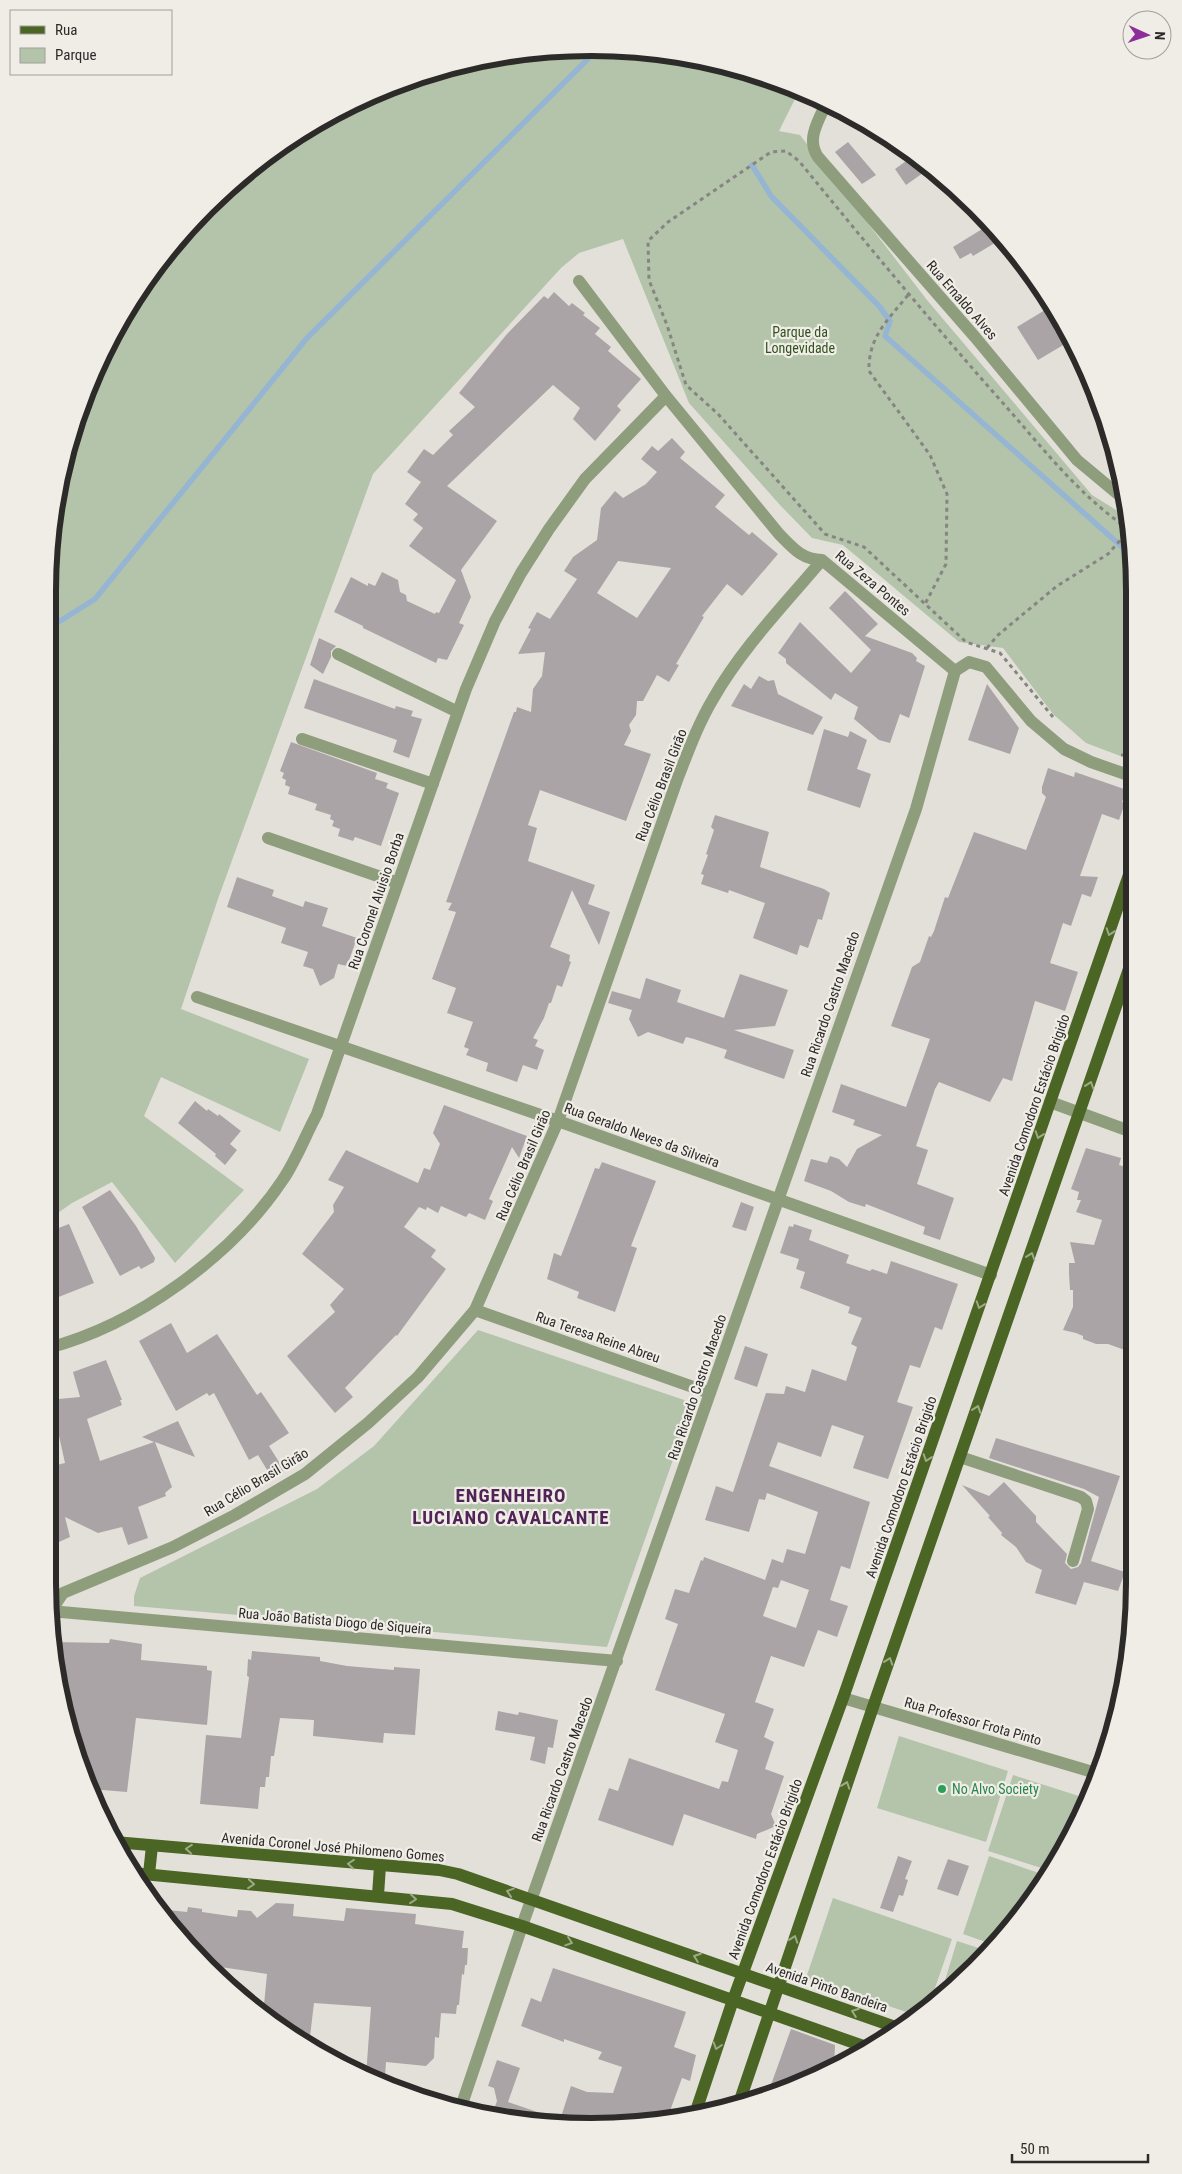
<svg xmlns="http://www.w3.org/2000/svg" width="1182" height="2174" font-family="'Roboto Condensed',sans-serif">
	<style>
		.green { fill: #b3c4ab }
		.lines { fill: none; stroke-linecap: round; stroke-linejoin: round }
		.stream { stroke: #96b5d3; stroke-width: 5.5 }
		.building { fill: #aba4a7; fill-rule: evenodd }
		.path { stroke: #878581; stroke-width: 3; stroke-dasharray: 4 4; stroke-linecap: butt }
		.minor { stroke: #8e9e7c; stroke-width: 12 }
		.major { stroke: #4b6524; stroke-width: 12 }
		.oneway { stroke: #9ea986 }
		.leisure-dot { fill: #2e9e5b; stroke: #f0ede7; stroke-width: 2 }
		.labels { text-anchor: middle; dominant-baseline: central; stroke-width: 4.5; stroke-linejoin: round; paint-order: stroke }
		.street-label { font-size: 14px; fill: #2c2b29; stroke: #f0ede7 }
		.park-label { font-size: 14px; fill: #32511f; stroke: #f0ede7 }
		.leisure-label { font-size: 14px; fill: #27864d; stroke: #f0ede7; text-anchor: start }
		.district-label { font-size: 19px; font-weight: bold; letter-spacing: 1px; fill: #512457; stroke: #f0ede7 }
		.rim { fill: none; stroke: #2c2b29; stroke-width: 6 }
	</style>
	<rect width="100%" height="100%" fill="#e3e0da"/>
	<path class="green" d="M555,49L662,52L765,76L799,91L779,131L800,135L927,300L1092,495L1129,518L1131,760L1086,743L1053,714L1003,648L959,642L843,545L812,538L780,505L689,403L623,239L579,253L561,268L373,474L219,896L181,1009L309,1059L280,1132L161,1077L144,1116L244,1190L175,1263L112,1182L72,1203L48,1220L49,556L66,450L120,319L182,233L260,160L350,104L450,66Z
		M478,1330L693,1403L607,1647L134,1606V1596L140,1578L317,1489L374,1446Z
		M899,1736L1008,1771L986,1842L877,1808Z
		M1013,1775L1085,1798L1062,1854L1051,1871L988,1851Z
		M989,1856L1048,1876L1022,1914L994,1945L963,1934Z
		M833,1898L952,1939L928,2008L918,2016L806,1978Z
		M957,1941L988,1951L950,1991L939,2000Z"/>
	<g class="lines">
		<path class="stream" d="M752,165L771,196L879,306L890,321L885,336L1130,554
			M49,628L95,599L307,338L597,50"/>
	</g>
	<path class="building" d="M848,142L876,175L862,184L835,152Z
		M913,156L930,168L906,185L895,169Z
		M987,226L1000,240L973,256L971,253L960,259L953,247Z
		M554,292L569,306L572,303L585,313L583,315L600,328L595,334L611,347L608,351L641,379L617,406L621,410L595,441L573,419L580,408L553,385L447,486L497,521L461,570L471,597L459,623L464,625L447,660L438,658L436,663L363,628V626L334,612L351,577L368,586V583L375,586L382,572L398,580L400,592L406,595L407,601L435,614L436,612L439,613L456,580L409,546L423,528L413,520L418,514L405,504L421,482L407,472L424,449L433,455L453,435L449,431L475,407L459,393L507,334L544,296L548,299Z
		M1052,308L1065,334L1061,337L1065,344L1038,360L1017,327L1045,310L1046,312Z
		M672,438L685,452L680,458L725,495L715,507L749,535L752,532L778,554L742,596L727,584L702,616L704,617L676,664L679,665L669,682L657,675L643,701H637L636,715L629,725L631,731L624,745L651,754L626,821L540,790L528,825L537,828L528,861L595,885L588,904L610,912L599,945L572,890L550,947L570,955L569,961L571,962L562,987L557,985L551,1003H549L544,1018L533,1038L538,1040L535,1046L544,1050L537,1070L523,1065L517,1082L486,1071L488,1063L466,1055L469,1049L464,1047L473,1022L447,1013L456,988L432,979L456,912L448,910L452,903L446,902L514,712H516L517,707L531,712L533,689L542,676L545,652L518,654L531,629L528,628L537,612L550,619L577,579L564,571L573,557L597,540L601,508L615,491L623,498L646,484L657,472L641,459L652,446L658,451ZM618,561L671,568L637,618L597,593Z
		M845,591L878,624L865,636L912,653L917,658L916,661L925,666L909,718L900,714L890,743L879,740L854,719L858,707L835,693L831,700L786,663V659L778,653L800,622L851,673L871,650L829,608Z
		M319,638L336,646L331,651V657L323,674L310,665Z
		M759,676L768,681L774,680L778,694L823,717L813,735L731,706L744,684L751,689Z
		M314,679L395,709L396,706L413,711L411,716L422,719L409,758L393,752L397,740L304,708Z
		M987,684L1019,728L1010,754L968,740Z
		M824,729L848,737L850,731L867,740L857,769L871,774L860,808L807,790Z
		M291,742L377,773L375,779L388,783L386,788L399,793L381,846L355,837L353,841L338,836L340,829L332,826L334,821L330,819L331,815L315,810L317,804L288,794L290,787L285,785L286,780L282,778L284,773L280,771Z
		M1048,768L1074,777L1075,772L1127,790L1122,802L1125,803L1119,820L1102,814L1080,876L1098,877L1091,897L1082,894L1071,926L1063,923L1050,963L1078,972L1065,1011L1035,1001L1012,1081L1003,1078L990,1102L939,1082L935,1089L916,1146L928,1150L917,1184L954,1198L940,1240L923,1234L925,1227L866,1204L865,1207L849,1202L831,1191L804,1181L811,1159L827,1163L830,1156L839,1159L847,1167L857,1149L882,1135L853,1125L855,1120L832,1112L841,1084L906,1107L930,1039L891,1026L912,967L920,962L929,936L931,937L934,931L945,897L948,898L974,832L1026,850L1046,797L1042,793V787Z
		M715,815L769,832L760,867L824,889L830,893L822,920L818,919L808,948L800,945L797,955L753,938L765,903L729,890L728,893L701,884L704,875L701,874L708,855L706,854L714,830L711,827Z
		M237,877L274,890L272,896L303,907L305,901L328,908L322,926L357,938L347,966L338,964L334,978L320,986L313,969L303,966L308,952L281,943L286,928L227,907Z
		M740,974L788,990L775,1026L734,1030L794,1050L784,1079L724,1058L727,1050L694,1039L686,1037L683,1044L648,1032L638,1037L629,1019L632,1010L608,1003L612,991L640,999L646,978L681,990L677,1002L724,1018Z
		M195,1101L207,1111L208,1109L218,1116L219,1114L241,1131L230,1144L237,1150L225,1165L215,1156L216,1154L178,1123Z
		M444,1105L527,1136L519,1158L512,1147L489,1199L493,1201L485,1220L469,1213L466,1217L441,1206L438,1213L427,1207L426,1210L419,1207L404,1227L436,1250L431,1257L446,1269L397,1336L396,1335L345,1388L353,1397L335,1413L287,1356L335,1312L330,1305L344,1289L302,1254L334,1212L333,1205L344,1187L328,1180L346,1150L418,1183L424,1168L430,1170L440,1144L433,1133Z
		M1086,1148L1121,1158L1119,1165L1132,1169V1227L1127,1243L1132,1245L1133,1353L1108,1344H1096L1083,1339V1336L1076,1333L1063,1330L1073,1307V1290H1070L1069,1274V1263H1075L1070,1242L1094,1245L1102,1220L1076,1212L1081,1200H1077L1079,1192L1071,1189Z
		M602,1162L656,1181L631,1246L637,1248L615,1312L577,1298L579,1292L547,1279L554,1253L561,1256L595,1168L599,1169Z
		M110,1190L136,1226L155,1258L154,1262L141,1269L139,1266L120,1276L82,1207Z
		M741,1202L754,1207L746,1231L732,1227Z
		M69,1224L94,1283L51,1300L48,1291V1232Z
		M794,1224L812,1230L809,1240L849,1255L846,1263L870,1271L872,1269L887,1274L891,1261L958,1284L942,1330L935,1327L920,1368L910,1365L897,1402L913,1407L888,1479L853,1468L864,1436L832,1425L821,1457L778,1442L769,1466L870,1502L850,1569L841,1566L830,1600L848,1606L837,1637L818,1630L804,1667L771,1656L755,1702L774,1709L764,1737L774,1742L765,1769L784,1776L771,1814L776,1826L757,1834L756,1839L684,1814L673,1846L598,1820L609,1788L618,1791L629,1758L719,1789L722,1781L728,1782L738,1750L715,1742L725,1714L655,1690L678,1624L665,1619L675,1589L689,1593L701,1560L703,1561L704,1557L765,1580L772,1559L783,1563L787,1549L805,1554L818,1512L767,1493L765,1500L759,1499L749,1532L705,1520L716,1486L733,1492L766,1393L784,1394L786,1386L805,1392L812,1369L846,1381L857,1347L851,1344L862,1318L848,1313L850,1307L800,1288L805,1272L796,1269L799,1259L780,1253L789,1226L793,1227ZM781,1580L809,1590L796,1628L763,1616L773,1587L778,1588Z
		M171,1323L187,1353L217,1334L257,1395L261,1392L289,1433L269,1446L284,1470L272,1478L258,1455L249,1460L214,1393L209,1396L207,1393L176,1411L139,1341Z
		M745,1346L768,1354L757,1387L734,1379Z
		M106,1360L122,1400H120L122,1405L87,1419L100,1461L154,1442L142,1437L178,1421L195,1457L155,1442L172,1487L165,1493L166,1496L138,1507L148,1538L128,1545L122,1527L98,1533L65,1517L70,1537L48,1547V1467L65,1463L59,1436L48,1438V1400L80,1397L73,1372Z
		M996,1438L1120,1476L1091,1561L1125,1572L1118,1591L1084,1582L1076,1605L1035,1593L1042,1570L1026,1562L1016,1547L1001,1535L1002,1533L988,1517L990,1516L962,1485L989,1496L1004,1482L1036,1516V1522L1067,1554L1065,1563L1071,1569L1078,1567L1081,1563L1099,1497L1084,1489L989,1458Z
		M110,1639L142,1644L141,1660L207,1666V1670L212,1671L207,1725L136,1718L127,1792L90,1789L76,1758L58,1689L53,1642L109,1643Z
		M252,1651L320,1657V1661L347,1666L394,1670V1667L420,1669L415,1735L384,1733L383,1743L313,1736L314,1720L280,1718L274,1756H271L269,1777H266L265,1787H260L258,1809L200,1804L206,1735L241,1738L249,1677L247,1676L248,1659L251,1660Z
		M498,1711L518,1715L519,1712L558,1720L553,1748L548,1747L545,1764L530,1760L535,1737L495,1730Z
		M898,1856L912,1861L905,1879L908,1880L903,1896L899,1895L893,1912L880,1908Z
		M948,1859L969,1866L958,1896L937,1889Z
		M276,1903L294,1904L293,1916L344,1921L346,1908L416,1914L415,1924L464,1931L462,1948H468L467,1965H465L464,1975L462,1974L459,2005H457L456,2014L441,2013L439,2038L435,2037L434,2058L426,2066L386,2062L385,2077H382L381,2084L366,2076L371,2007L314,2003L309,2045L289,2035L263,2015L267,1974L207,1965L167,1922L168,1910L187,1912L188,1907L202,1909V1912L237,1917L238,1910L251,1911L257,1918Z
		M553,1968L686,2012L674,2047L696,2055L690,2081L682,2078L667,2119L627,2125H574L560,2120L571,2086L587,2092L613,2093L622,2067L598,2059L602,2052L564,2039V2042L521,2026L531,1998L541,2002Z
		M791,2029L835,2045L834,2067L799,2085L767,2096Z
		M497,2060L520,2068L508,2102L549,2116L547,2124L492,2115L497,2101L494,2088L488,2086Z"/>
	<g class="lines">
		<path class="path" d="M908,295C888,320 868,337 869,371L930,455L947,494L946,564L925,604
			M987,648L998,635L1057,586L1108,554L1129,530
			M1053,717L1000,653L966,642L864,547L825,534L718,414L686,385L667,325L649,280L648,241L668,222L771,152L786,151L799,161C865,242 932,323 1002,402C1042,447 1079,496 1130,530
			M1121,755H1131"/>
		<path class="minor" d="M826,104C818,121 806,140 818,157L975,337L1077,460L1125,500
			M579,281L666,396L779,534C793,548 801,559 822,560L955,671
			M338,654L458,712
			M955,671L969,662L986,667L1031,721L1064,749L1091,762L1131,776
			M302,739L433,784
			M268,838L398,883
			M197,997L558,1121L991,1275
			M1050,1102L1132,1132
			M475,1310L710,1393
			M48,1348C136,1325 231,1257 282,1181C296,1161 305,1136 317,1114L466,689L495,621L521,573L549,529L585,479L666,396
			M960,1457L1081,1497L1086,1501L1088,1509L1073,1561
			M50,1611L617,1661
			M51,1611L63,1593L173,1547L235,1515L305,1474L368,1423L418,1377L475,1310L558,1121L677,780C688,752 698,724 713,699C742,648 785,604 822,560
			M843,1698L1096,1773
			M460,2110L522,1926L916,809L955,671"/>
		<path class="major" d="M115,1842L439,1870L458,1874L901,2029
			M133,1873L452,1904L522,1926L869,2048
			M149,1874L152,1846
			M378,1895L380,1866
			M738,2106L873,1707L1131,963
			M695,2114L733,2000L843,1698L1131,869"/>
	</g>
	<defs><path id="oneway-chevron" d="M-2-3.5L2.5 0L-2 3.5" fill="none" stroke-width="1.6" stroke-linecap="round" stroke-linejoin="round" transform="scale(1.25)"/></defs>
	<g class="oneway">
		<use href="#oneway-chevron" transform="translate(1110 932) rotate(109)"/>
		<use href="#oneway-chevron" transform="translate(1090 1085) rotate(-71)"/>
		<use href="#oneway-chevron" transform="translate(1039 1135) rotate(109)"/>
		<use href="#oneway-chevron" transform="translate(1031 1256) rotate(-71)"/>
		<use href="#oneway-chevron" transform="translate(980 1305) rotate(109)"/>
		<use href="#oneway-chevron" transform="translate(977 1409) rotate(-71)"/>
		<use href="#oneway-chevron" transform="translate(927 1458) rotate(109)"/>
		<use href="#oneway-chevron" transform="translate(889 1661) rotate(-71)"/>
		<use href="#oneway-chevron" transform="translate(846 1785) rotate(-71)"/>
		<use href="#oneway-chevron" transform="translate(189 1849) rotate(-175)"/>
		<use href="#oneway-chevron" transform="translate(351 1864) rotate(-175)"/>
		<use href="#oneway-chevron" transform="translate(251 1884) rotate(5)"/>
		<use href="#oneway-chevron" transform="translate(510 1892) rotate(-162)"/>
		<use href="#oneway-chevron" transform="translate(413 1899) rotate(5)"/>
		<use href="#oneway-chevron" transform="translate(794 1939) rotate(-71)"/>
		<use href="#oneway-chevron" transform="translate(569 1942) rotate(19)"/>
		<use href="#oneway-chevron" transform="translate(697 1957) rotate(-160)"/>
		<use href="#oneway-chevron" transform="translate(855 2012) rotate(-160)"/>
		<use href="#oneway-chevron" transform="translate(717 2046) rotate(108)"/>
	</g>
	<circle class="leisure-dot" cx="942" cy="1789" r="5"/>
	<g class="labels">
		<g class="street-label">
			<text transform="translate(962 300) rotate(49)">Rua Ernaldo Alves</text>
			<text transform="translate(873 583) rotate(40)">Rua Zeza Pontes</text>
			<text transform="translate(661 785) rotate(-69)">Rua Célio Brasil Girão</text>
			<text transform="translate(376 901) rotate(-71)">Rua Coronel Aluisio Borba</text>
			<text transform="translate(830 1004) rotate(-71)">Rua Ricardo Castro Macedo</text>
			<text transform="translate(1034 1105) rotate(-71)">Avenida Comodoro Estácio Brigido</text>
			<text transform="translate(642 1135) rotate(20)">Rua Geraldo Neves da Silveira</text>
			<text transform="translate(523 1165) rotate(-67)">Rua Célio Brasil Girão</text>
			<text transform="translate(598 1337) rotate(19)">Rua Teresa Reine Abreu</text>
			<text transform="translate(697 1387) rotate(-71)">Rua Ricardo Castro Macedo</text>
			<text transform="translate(256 1482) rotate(-31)">Rua Célio Brasil Girão</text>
			<text transform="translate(901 1487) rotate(-71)">Avenida Comodoro Estácio Brigido</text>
			<text transform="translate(335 1621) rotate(5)">Rua João Batista Diogo de Siqueira</text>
			<text transform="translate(973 1721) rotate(16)">Rua Professor Frota Pinto</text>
			<text transform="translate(562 1769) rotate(-70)">Rua Ricardo Castro Macedo</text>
			<text transform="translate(333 1847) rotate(5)">Avenida Coronel José Philomeno Gomes</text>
			<text transform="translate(765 1869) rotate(-70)">Avenida Comodoro Estácio Brigido</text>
			<text transform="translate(827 1987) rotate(19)">Avenida Pinto Bandeira</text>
		</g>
		<g class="park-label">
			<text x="800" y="332">Parque da<tspan x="800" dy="16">Longevidade</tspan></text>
		</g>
		<g class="leisure-label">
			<text x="952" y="1789">No Alvo Society</text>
		</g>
		<g class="district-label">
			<text x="511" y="1495">ENGENHEIRO<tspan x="511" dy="22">LUCIANO CAVALCANTE</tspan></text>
		</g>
	</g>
	<path d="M0 0H1182V2174H0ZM591 56H591A535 535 0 0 1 1126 591V1583A535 535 0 0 1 591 2118H591A535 535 0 0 1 56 1583V591A535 535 0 0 1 591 56Z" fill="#f0ede7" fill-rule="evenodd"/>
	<path class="rim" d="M591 56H591A535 535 0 0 1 1126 591V1583A535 535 0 0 1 591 2118H591A535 535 0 0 1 56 1583V591A535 535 0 0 1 591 56Z"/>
	<rect x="10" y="10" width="162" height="65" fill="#f0ede7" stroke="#a29f9b"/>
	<rect x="20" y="26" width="25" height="8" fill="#4b6524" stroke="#a29f9b"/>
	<text x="55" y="35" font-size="15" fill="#2c2b29">Rua</text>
	<rect x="20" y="48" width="25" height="15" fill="#b3c4ab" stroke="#a29f9b"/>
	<text x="55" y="60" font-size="15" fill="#2c2b29">Parque</text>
	<g transform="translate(1147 35) rotate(93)"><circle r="24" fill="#f0ede7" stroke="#a29f9b"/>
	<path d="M0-4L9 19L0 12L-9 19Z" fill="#8d2f99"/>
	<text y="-8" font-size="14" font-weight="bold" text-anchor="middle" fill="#2c2b29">N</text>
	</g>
	<path d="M1012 2154v8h136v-8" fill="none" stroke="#2c2b29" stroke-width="2.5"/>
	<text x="1020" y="2154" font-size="15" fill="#2c2b29" stroke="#f0ede7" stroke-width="4" paint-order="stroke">50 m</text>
</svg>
